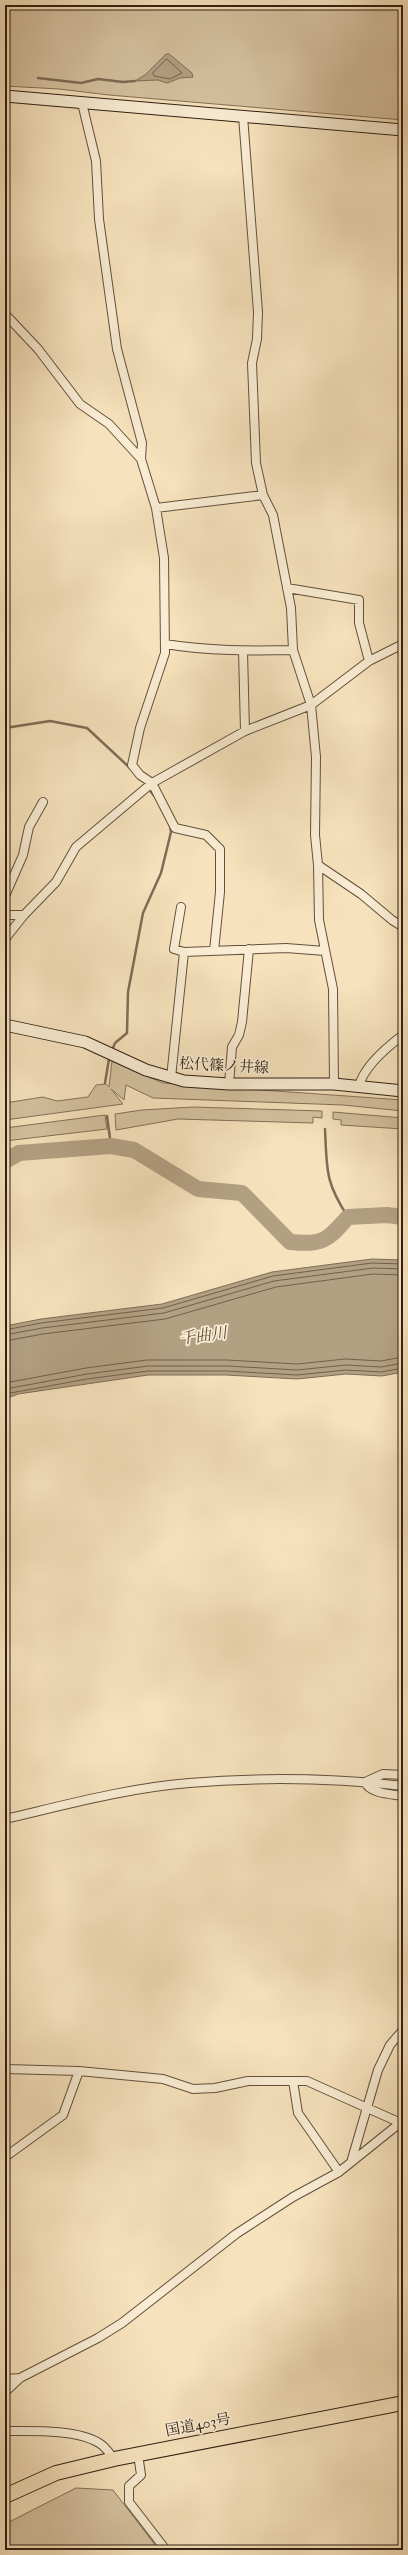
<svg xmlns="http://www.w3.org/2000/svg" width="408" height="2555" font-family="'IM FELL Double Pica','Noto Serif JP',serif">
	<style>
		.green { fill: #d5c19f; stroke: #837059 }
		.water { fill: #b3a083; stroke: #7f6c56 }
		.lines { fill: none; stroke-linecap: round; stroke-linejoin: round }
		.shore { stroke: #72604b; stroke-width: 1 }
		.stream { stroke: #7f6c56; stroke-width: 2.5 }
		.river { stroke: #b3a083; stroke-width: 16 }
		.street-casing { stroke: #62503d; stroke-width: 10 }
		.secondary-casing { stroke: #311f13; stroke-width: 13 }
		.highway-casing { stroke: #311f13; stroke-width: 16 }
		.street { stroke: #f9ecd3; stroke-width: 8 }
		.secondary { stroke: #f9ecd3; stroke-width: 11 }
		.highway { stroke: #f6e2bc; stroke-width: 14 }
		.labels { text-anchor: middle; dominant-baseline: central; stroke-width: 3.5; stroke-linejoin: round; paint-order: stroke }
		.street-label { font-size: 15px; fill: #311f13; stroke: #f9ecd3 }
		.water-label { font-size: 16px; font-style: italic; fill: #5e4c3a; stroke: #f9ecd3 }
	</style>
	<rect width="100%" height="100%" fill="#f6e2bc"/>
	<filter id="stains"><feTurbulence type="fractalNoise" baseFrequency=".005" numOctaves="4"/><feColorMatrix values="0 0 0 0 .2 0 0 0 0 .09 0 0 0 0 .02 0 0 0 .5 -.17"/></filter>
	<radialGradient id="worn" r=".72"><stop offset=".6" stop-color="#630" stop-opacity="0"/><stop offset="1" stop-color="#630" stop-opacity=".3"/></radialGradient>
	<path class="green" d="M5,5H403V120L109,95L59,89L5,86Z
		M112,1061L163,1083L403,1100V1111L343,1105L153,1098L126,1085L124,1100L111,1089L123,1104L5,1120V1103L43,1097L57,1101L88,1097L96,1085L106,1084L109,1087Z
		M193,1107L322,1111V1118L313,1117V1123L178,1119L116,1130L115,1114L142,1110Z
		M333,1112L403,1118V1129L341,1125V1120L333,1119Z
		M105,1115L107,1129L5,1141V1128Z
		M76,2488L113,2490L159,2550H5V2524Z"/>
	<path class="water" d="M166,54H169L192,73L193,77L180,78L167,83L158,80L135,81L145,75Z
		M372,1259L403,1260V1372L382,1376L346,1374L297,1379L226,1375H148L18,1394L5,1399V1326L41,1319L162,1304L272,1272Z"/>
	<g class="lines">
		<path class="shore" d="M167,59L182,73L170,79L154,76L153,73Z
			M5,1330L41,1323L163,1308L273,1276L372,1263L403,1264
			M5,1335L42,1328L164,1313L274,1281L373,1268L403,1269
			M5,1341L43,1334L165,1319L276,1287L373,1274L403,1275
			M5,1383L86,1368L147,1360H227L297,1364L345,1359L381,1361L403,1357
			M5,1389L87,1374L148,1366H227L297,1370L346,1365L381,1367L403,1363
			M5,1394L87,1379L148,1371H226L297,1375L346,1370L381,1372L403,1368"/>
		<path class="stream" d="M38,78L81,83L98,79L123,82L135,81
			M5,728L50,721L87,728L130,768
			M151,792L156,798
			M113,1048L115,1043L127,1033L128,992L143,913L161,873L171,832L170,825
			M105,1083L109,1059
			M107,1116L111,1146
			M325,1129C327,1170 325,1182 348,1217"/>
		<path class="river" d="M5,1161L19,1153L111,1146L134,1150L198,1189L242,1193L290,1242C323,1245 327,1241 348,1217L387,1215L403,1217"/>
		<defs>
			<path id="street" d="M82,103L96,161L99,219L117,349L142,443L141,459L156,508L164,558L165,653L140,728L132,765L140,775L152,783L175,828L206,835L220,849V892L214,951
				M243,116L258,312L257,339L252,363L256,463L263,495L273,515L291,608L293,650L311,705L316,757L315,835L318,865L319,920L333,989L334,1084
				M5,314L38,349L80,404L109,424L141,459
				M156,508L263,495
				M287,588L359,600V623L369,661
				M165,644C208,651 250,651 293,650
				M243,651L245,731
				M318,865L361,894L392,920L403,927
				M5,896L23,855L29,827L43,802
				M181,907L174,949L184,952
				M5,915H24
				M5,939L24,915L56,882L76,847L152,783L245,731L311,705L369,661L403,644
				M171,1078L184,952L286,948L325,951
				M229,1084L232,1047L239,1035L242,1022L249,949
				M359,1086C364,1066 387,1047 403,1035
				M403,1775L383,1774L365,1782C370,1794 392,1794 403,1796
				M5,1819C65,1805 127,1788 189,1783C260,1777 332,1778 403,1786
				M5,2069L79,2071L163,2079L193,2089L215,2088L248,2081H307L403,2124
				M293,2081L298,2113L339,2172
				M5,2157L63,2115L79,2071
				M352,2159L378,2070L390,2045L403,2030
				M5,2379L20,2378
				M5,2392L20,2378L98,2338L122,2323L236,2234L293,2197L339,2172L400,2123
				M5,2431C31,2431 77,2429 99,2443C105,2446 110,2454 114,2459
				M138,2454L141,2475L129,2486V2502L166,2550"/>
			<path id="secondary" d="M5,96L403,130
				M5,1025L85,1042L146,1070L184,1081L229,1084H334L403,1091"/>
			<path id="highway" d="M5,2496L56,2473L114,2459L403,2403"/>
		</defs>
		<use href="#street" class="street-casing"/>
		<use href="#secondary" class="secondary-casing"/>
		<use href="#highway" class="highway-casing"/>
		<use href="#street" class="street"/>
		<use href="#secondary" class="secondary"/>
		<use href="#highway" class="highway"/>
	</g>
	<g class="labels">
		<g class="street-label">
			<text transform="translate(224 1066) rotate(3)">松代篠ノ井線</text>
			<text transform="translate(198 2425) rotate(-11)">国道403号</text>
		</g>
		<g class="water-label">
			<text transform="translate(203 1336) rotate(-8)">千曲川</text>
		</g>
	</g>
	<rect width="408" height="2555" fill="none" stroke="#f6e2bc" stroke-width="20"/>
	<rect x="6" y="6" width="396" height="2543" fill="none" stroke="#311f13" stroke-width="2"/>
	<rect x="10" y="10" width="388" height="2535" fill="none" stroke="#311f13"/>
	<rect width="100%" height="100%" filter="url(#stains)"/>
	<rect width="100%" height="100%" fill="url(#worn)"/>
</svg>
